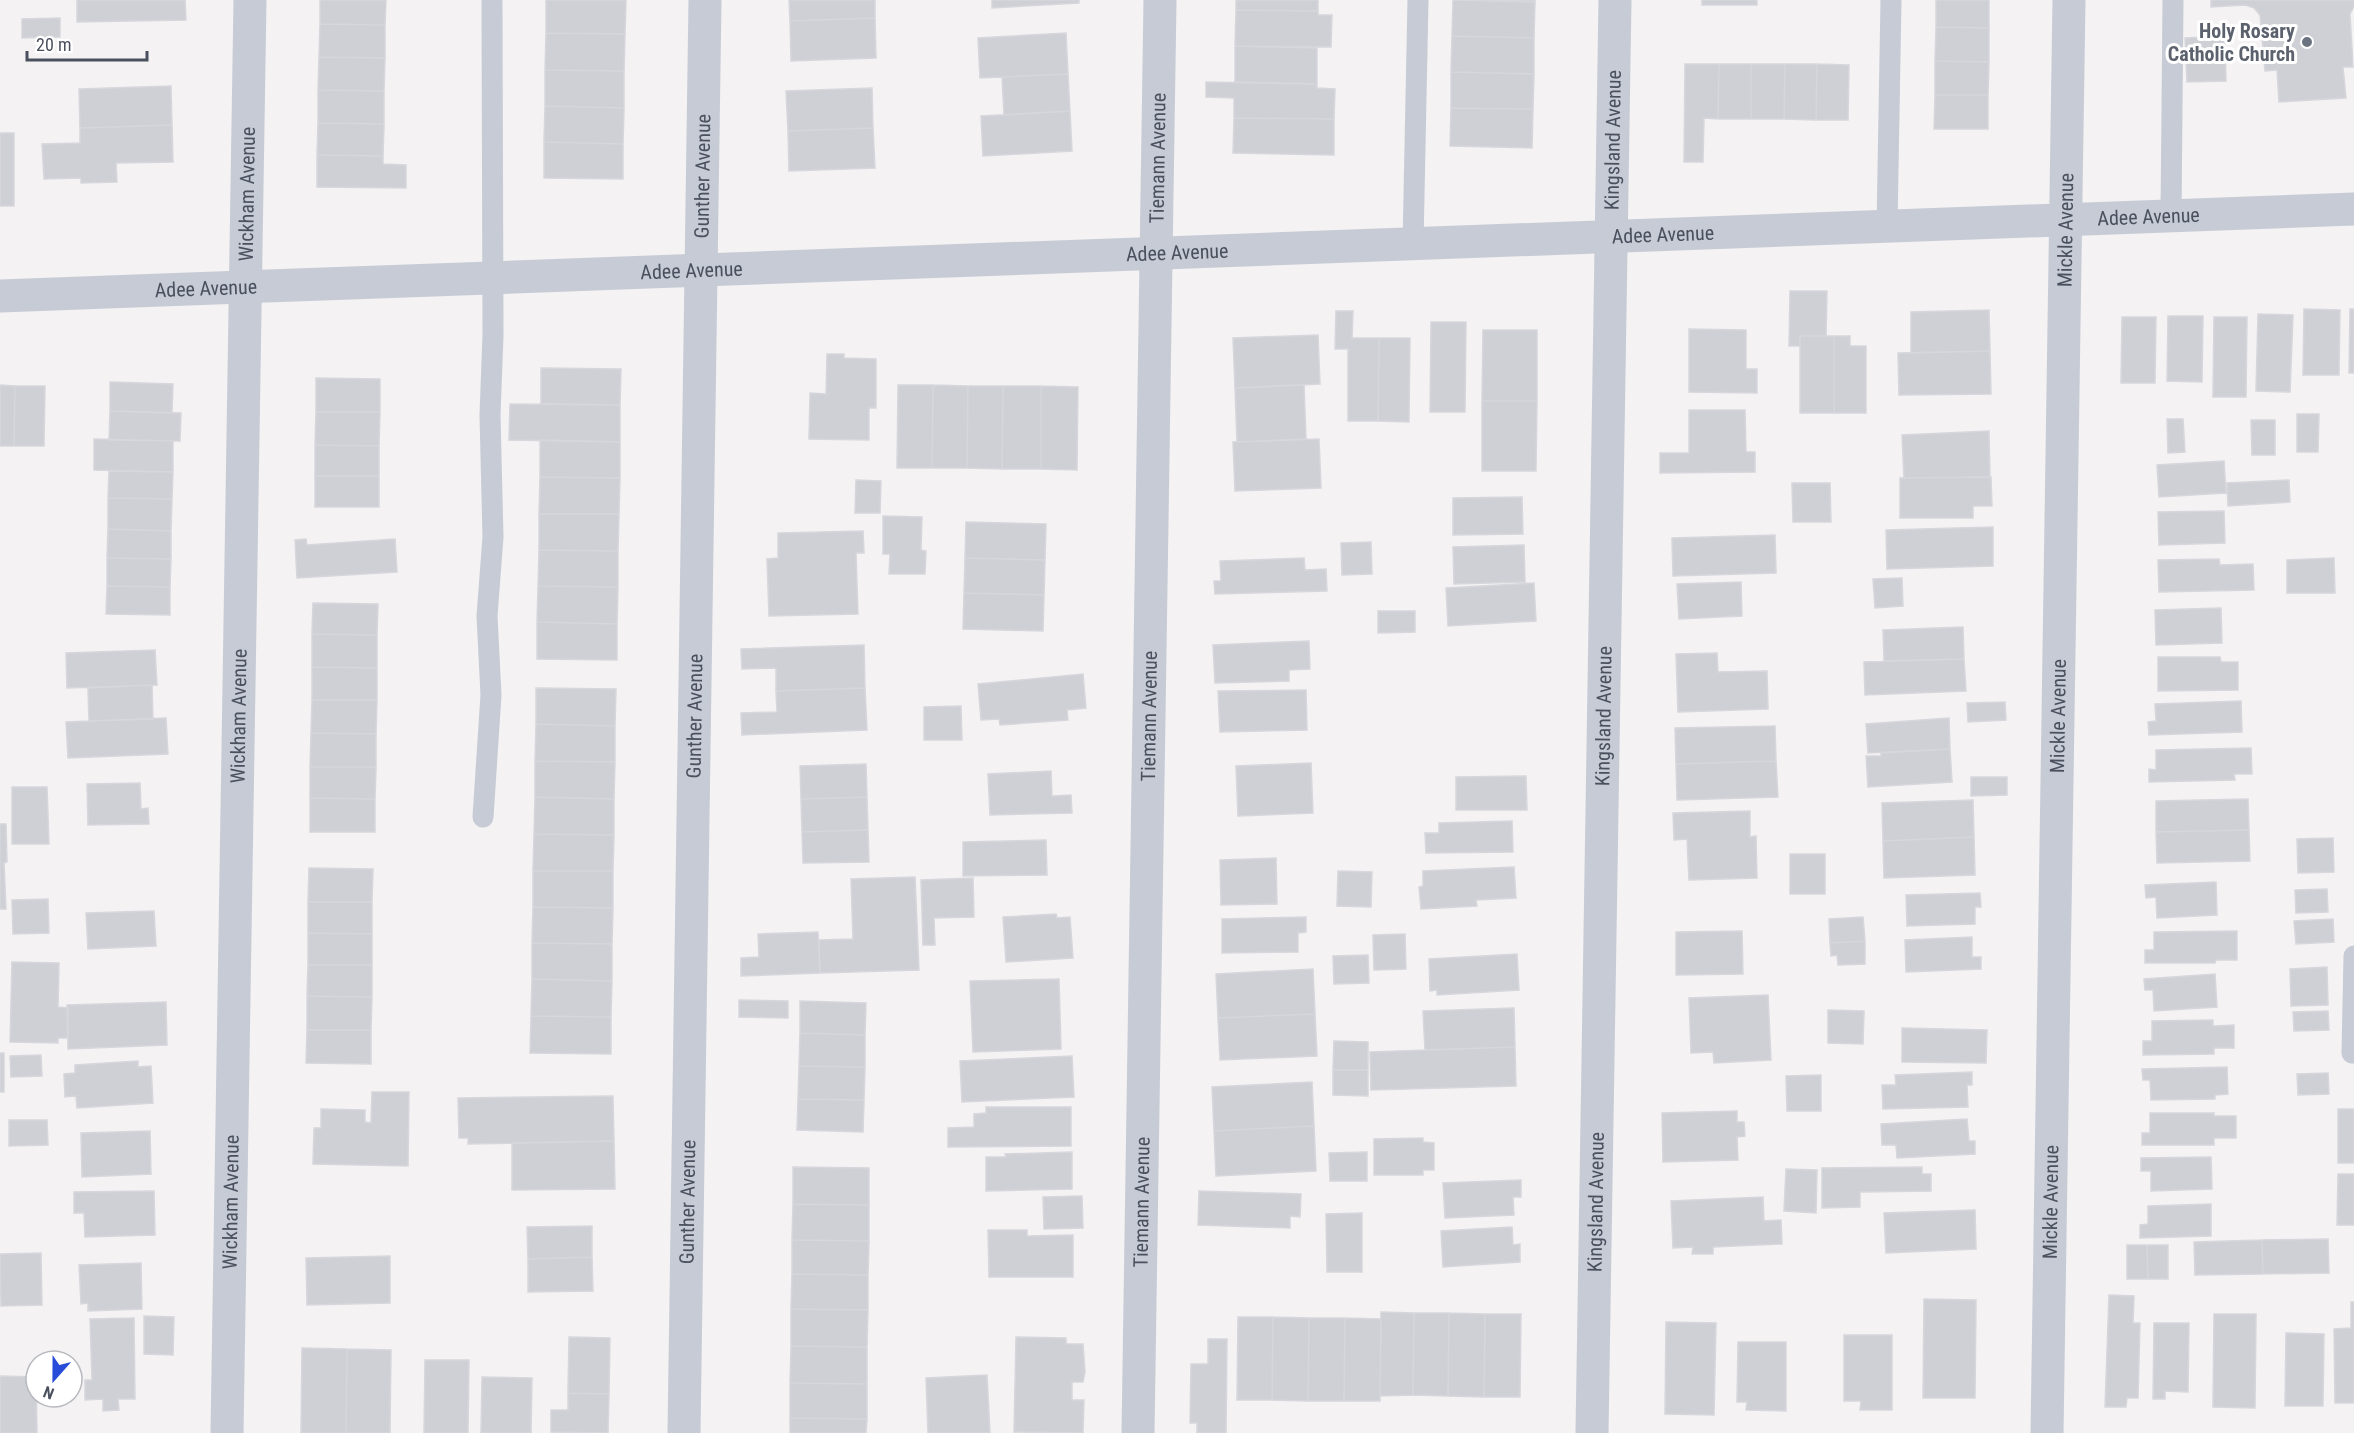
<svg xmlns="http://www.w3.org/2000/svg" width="2354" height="1433" font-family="'Roboto Condensed',sans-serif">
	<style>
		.building { fill: #cfd0d5; stroke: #d6d6dc; stroke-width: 1.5 }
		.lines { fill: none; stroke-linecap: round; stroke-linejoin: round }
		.lane { stroke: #c6cbd5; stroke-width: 21 }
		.street { stroke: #c6cbd5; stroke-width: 33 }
		.worship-dot { fill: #6b7280; stroke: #fff; stroke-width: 2 }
		.labels { text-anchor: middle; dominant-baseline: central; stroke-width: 6; stroke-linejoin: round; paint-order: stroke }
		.worship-label { font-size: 20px; font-weight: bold; fill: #5b616d; stroke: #fff; text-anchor: end }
		.street-label { font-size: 20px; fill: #4a505e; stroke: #fff }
	</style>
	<rect width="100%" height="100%" fill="#f4f2f2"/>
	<path class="building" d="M77,0H185L186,20L77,22Z
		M320,0H386L385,25L320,24Z
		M546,0H626L625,34L546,33Z
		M789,0H875V18L790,21Z
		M992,0H1079V3L992,8Z
		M1236,0H1318V11L1236,10Z
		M1453,0L1535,2L1534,38L1452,36Z
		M1458,0H1535V2Z
		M1702,0H1757V5H1702Z
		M1936,0H1989V28L1936,27Z
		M2211,0H2354V6L2350,14L2353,67H2343L2346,98L2279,102L2277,70L2265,71L2260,15L2254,8L2245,5L2211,7Z
		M1236,10L1318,11V15H1332L1331,47L1235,46Z
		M60,18V37L22,38V19Z
		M875,18L876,58L791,61L790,21Z
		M320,24L385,25V58L319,57Z
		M1936,27L1989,28V62L1935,61Z
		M546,33L625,34L624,71L545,70Z
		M1066,33L1068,74L980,78L978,38Z
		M1452,36L1534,38V74L1451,72Z
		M2225,36L2226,81L2187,82L2185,38Z
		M1235,46L1317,48V84L1235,82Z
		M319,57L385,58L384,91L318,90Z
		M1935,61L1989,62L1988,95H1935Z
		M1685,64H1719L1718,119L1704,118L1703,162H1684Z
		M1719,64H1751V119H1718Z
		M1751,64H1785L1784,119H1751Z
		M1785,64H1817L1816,120L1784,119Z
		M1817,64L1849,65L1848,120H1816Z
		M545,70L624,71V108L545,106Z
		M1451,72L1534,74L1533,109L1451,108Z
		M1068,74L1070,111L1004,115L1002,77Z
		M1206,82L1317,84V88L1335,89L1334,119L1234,118V98L1206,97Z
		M171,86L172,125L80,128L79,89Z
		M872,88L873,128L788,131L786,91Z
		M318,90L384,91V124L318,123Z
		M1935,95H1988V129H1934Z
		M545,106L624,108L623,144L544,142Z
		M1451,108L1533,109L1532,148L1450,146Z
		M1070,111L1072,151L983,156L981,116Z
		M1234,118L1334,119V155L1233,153Z
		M318,123L384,124L383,156L317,155Z
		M172,125L173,162L116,163L117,182L81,183V178L44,179L42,144L80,143V128Z
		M873,128L875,168L789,171L788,131Z
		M0,133H14V206H0Z
		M544,142L623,144V179L544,178Z
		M317,155L383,156V164L406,165V188L317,187Z
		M1790,291H1827L1826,336H1800V346H1789Z
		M2304,309L2340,310L2339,375H2303Z
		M2350,309H2354V373H2349Z
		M1989,310L1990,351L1911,353V312Z
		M1336,311H1353L1352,338H1379L1378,421H1348V349H1335Z
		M2258,314L2293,315L2290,392L2256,391Z
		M2168,316H2203L2202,382L2167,381Z
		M2122,317H2156L2155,383H2121Z
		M2214,317H2247L2246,397H2213Z
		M1431,322H1466L1465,412H1430Z
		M1689,329L1746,330V369H1757V393L1689,392Z
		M1483,330H1537V401H1482Z
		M1318,335L1320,384L1235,388L1233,338Z
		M1800,336H1834V413H1800Z
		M1834,336H1850V346H1866V413H1834Z
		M1379,338H1410L1409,422L1378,421Z
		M1990,351L1991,394L1899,395L1898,353Z
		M827,354H844V358L876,359V408H869V440L809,439L810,393L826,394Z
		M541,368L621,369L620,405L541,404Z
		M316,378L380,379V412H316Z
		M110,382L173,384L172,413L110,411Z
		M0,385L15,386L14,446H0Z
		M898,385H933L932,468H897Z
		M933,385L968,386L967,468H932Z
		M1304,385L1306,439L1237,442L1235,388Z
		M15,386H45L44,446H14Z
		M968,386H1003L1002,469L967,468Z
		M1003,386H1041V469H1002Z
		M1041,386L1078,387L1077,470L1041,469Z
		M1482,401H1537L1536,471H1482Z
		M510,404L620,405V442L509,440Z
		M1689,410H1745L1746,452H1755V472L1660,473V453H1689Z
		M110,411L181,413L180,441L109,440Z
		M316,412H380L379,446L315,445Z
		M2297,414H2319L2318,452H2297Z
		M2167,419H2183L2185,452L2168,453Z
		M2251,420H2275V455H2252Z
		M1989,431L1990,477L1904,478L1902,435Z
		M94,439L173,441V472L94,470Z
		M1319,439L1321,488L1235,491L1233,442Z
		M540,440L620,442V478L540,477Z
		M315,445L379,446V476H315Z
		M2224,461L2226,493L2159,497L2157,465Z
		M109,471L173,472L172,499L108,498Z
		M315,476H379V507H315Z
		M540,477L620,478L619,514H539Z
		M1991,477L1992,506H1973V518H1900V478Z
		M856,480L881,481L880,513H855Z
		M2289,480L2290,502L2228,506L2227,483Z
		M1792,483H1830L1831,522H1793Z
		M1522,497L1523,534L1453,535V498Z
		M108,498L172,499L171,531L108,529Z
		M2224,511L2225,543L2159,545L2158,512Z
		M539,514H619L618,551L539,550Z
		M883,516L922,517L921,550L926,551L925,574H889L890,554H883Z
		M966,522L1046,524L1045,560L965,558Z
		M1993,527V566L1887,569L1886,530Z
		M108,529L171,531V559L107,558Z
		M863,531L864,553H856L858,614L769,616L767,559L778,558V533Z
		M1775,535L1776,573L1673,576L1672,538Z
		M306,539L307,545L395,539L397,572L297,578L295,540Z
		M1371,542L1372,574L1342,575L1341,543Z
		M1524,545L1525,582L1454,584L1453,547Z
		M539,550L618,551V587L538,586Z
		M107,558L171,559L170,587L107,586Z
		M965,558L1045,560L1044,595L964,593Z
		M1304,558L1305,570L1326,569L1327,591L1215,594L1214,581H1221L1220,561Z
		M2334,558L2335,593H2287V560Z
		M2219,559L2220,565L2253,564L2254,590L2159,592L2158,560Z
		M1902,578L1903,606L1875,608L1873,579Z
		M1741,582L1742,616L1679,619L1677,584Z
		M1534,583L1536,621L1448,626L1446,588Z
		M107,586L170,587V615L106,614Z
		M538,586L618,587L617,624L537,622Z
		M964,593L1044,595L1043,631L963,629Z
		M313,603L378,604L377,635L312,634Z
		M2221,608L2222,643L2156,645L2155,610Z
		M1378,611H1415V632L1378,633Z
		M537,622L617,624V660L537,659Z
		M1963,627L1964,659L1884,661L1883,630Z
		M312,634L377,635V668L312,667Z
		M1309,641L1310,669L1289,670V681L1215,683L1213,645Z
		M864,645L865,688L776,691V668L742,669L741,649Z
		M155,650L157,685L67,688L66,653Z
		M1717,653L1718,672L1767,671L1768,709L1678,712L1676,654Z
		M2158,657H2220L2221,662H2238V690L2158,691Z
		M1964,659L1966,691L1865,695L1864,662Z
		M312,667L377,668V700H312Z
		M1083,674L1086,708L1067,710L1068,720L1000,725L999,719L981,720L978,684Z
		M152,685L153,719L89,721L88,688Z
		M536,688L616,689L615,726L536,724Z
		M865,688L867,730L742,735L741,713L777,712L776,691Z
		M1306,690L1307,730L1220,732L1218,691Z
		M312,700H377L376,734L311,733Z
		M2241,701L2242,732L2149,735L2148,722L2156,721L2155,704Z
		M2005,702L2006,720L1968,722L1967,703Z
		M961,706L962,740H924V707Z
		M166,718L168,754L68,758L66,722Z
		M1949,718L1950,749L1868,753L1866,724Z
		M536,724L615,726V762L535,761Z
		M1775,726L1776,761L1676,764L1675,728Z
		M311,733L376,734V767H310Z
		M2251,748L2252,774H2234L2235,780L2149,782V769L2156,770V750Z
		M1950,749L1952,782L1868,787L1866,756H1881V753Z
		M535,761L615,762L614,799L535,797Z
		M1776,761L1778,797L1677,800L1676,764Z
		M1311,763L1313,813L1238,816L1236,766Z
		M866,764L867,797L801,799L800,766Z
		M310,767H376L375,799L310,798Z
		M1051,771L1052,796L1071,795L1072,813L990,815L988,774Z
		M1526,776L1527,810H1456V777Z
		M1971,777H2007V795L1971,796Z
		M140,783L141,809L148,808L149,824L88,825L87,784Z
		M12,787H47L49,844H12Z
		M535,797L614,799V835L534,834Z
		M867,797L868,830L802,832L801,799Z
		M310,798L375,799V832H310Z
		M2248,799L2249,830L2156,832V801Z
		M1973,800L1974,837L1883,841L1882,803Z
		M1750,811V837L1756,836L1757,878L1689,880L1687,839L1674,840L1673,813Z
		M1512,821L1513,852L1426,853L1425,833H1439V823Z
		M0,824H6L7,862L4,863L6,909H0Z
		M868,830L869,862L803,863L802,832Z
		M2249,830L2250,861L2157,863L2156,832Z
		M534,834L614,835L613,871H533Z
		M1974,837L1975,875L1884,878L1883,841Z
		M2333,838L2334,872L2298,873L2297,839Z
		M1046,840L1047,875L963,876V842Z
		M1790,854H1825V894H1790Z
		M1276,858L1277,904L1221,905L1220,860Z
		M1514,867L1516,898L1476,900L1477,906L1421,909L1419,887L1423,886V871Z
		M309,868L373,869L372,902H308Z
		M533,871H613V908L533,907Z
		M1338,871L1372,872L1371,907L1337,906Z
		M915,877L919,970L820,973L819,940L853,939L851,879Z
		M973,878L974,917L934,918L935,945H923L921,880Z
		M2216,882L2217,915L2157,918L2156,897L2146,898L2145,885Z
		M2327,889L2328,912L2296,913L2295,890Z
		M1980,893L1981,907H1975V924L1907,926L1906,895Z
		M48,899L49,933L13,934L12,900Z
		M308,902H372V934L308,933Z
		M533,907L613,908L612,944L532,943Z
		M154,911L156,946L88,949L86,913Z
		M1056,914L1057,918L1070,917L1073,958L1006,962L1003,917Z
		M1306,917V932L1298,933V952L1222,953V919Z
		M1863,917L1865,941L1830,943L1829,919Z
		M2333,919L2334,942L2296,944L2294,921Z
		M1742,931L1743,974L1676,975V932Z
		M2237,931V960H2216L2215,963H2145V950H2154V932Z
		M818,932L820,973L741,976V958L759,957L758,934Z
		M308,933L372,934V965H308Z
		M1405,934L1406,969L1374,970L1373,935Z
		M1972,937V957H1981V969L1906,972L1905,940Z
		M1865,941V964L1838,965L1837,955L1831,956L1830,943Z
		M532,943L612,944V981L532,979Z
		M1517,954L1519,990L1437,995V990L1430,991L1429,959Z
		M1368,955L1369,983L1334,984L1333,956Z
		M12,962L59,963L58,1007L68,1008V1038H58V1043L10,1042Z
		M308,965H372V997L307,996Z
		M2327,967L2328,1005L2291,1006L2290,969Z
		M1313,969L1315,1014L1218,1018L1216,974Z
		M2215,974L2217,1007L2154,1011L2153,990H2145L2144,979Z
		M532,979L612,981L611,1017L531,1016Z
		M1059,979L1061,1049L973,1052L970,981Z
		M1768,995L1771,1060L1714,1063L1713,1052L1691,1053L1689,998Z
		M307,996L372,997L371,1030H307Z
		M739,1000L788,1001V1018L739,1017Z
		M800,1001L866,1003L865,1035L800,1033Z
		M166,1002L167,1045L68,1049L67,1005Z
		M1514,1008L1515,1047L1425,1050L1423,1011Z
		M1828,1010L1864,1011L1863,1044L1828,1043Z
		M2328,1011L2329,1030L2294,1031L2293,1012Z
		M1315,1014L1317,1056L1220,1060L1218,1018Z
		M531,1016L611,1017V1054L530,1053Z
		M2213,1020V1026L2234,1025V1048H2214V1054L2143,1055V1041H2152V1021Z
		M1902,1028L1987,1030L1986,1063L1902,1062Z
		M307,1030H371V1064L306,1063Z
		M800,1033L865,1035V1067L799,1066Z
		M1334,1041L1368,1042V1070H1333Z
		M1515,1047L1516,1086L1371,1090L1370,1052Z
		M0,1053H4V1092H0Z
		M41,1055L42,1076L11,1077L10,1056Z
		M1072,1056L1074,1097L962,1102L960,1061Z
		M138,1061V1067L151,1066L153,1103L77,1108L76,1096L65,1097L64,1074L75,1073V1065Z
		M799,1066L865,1067L864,1100L798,1099Z
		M2227,1067L2228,1094L2215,1095V1099L2151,1100L2150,1080H2143L2142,1069Z
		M1333,1070H1368V1096L1333,1095Z
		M1972,1072V1085H1967L1968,1107L1883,1109L1882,1085H1896L1895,1075Z
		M2328,1073L2329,1094L2298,1095L2297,1074Z
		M1821,1075V1111H1787L1786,1076Z
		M1312,1082L1314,1126L1214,1131L1212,1087Z
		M372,1092H409L408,1166L313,1164L314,1128H321V1109L365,1110V1122L371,1123Z
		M613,1096L614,1141L468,1144V1138H459L458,1098Z
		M798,1099L864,1100L863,1132L797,1130Z
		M986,1107H1071V1146L948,1147V1128L974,1127V1114L986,1113Z
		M2338,1109H2354V1163H2338Z
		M1737,1111V1122H1744L1745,1136L1737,1137L1738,1160L1663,1162L1662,1113Z
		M2150,1113H2214V1116H2236V1138H2214V1145H2142V1133H2150Z
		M1967,1119L1969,1141H1975V1154L1897,1158L1896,1145H1882L1881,1124Z
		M9,1120H47L48,1145L9,1146Z
		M1314,1126L1316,1171L1216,1176L1214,1131Z
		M150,1131L151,1174L82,1177L81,1133Z
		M1423,1138V1142L1434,1143V1170H1423V1175H1374V1139Z
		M614,1141L615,1189L512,1190V1143Z
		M1072,1152V1189L986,1191V1157H1006L1005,1154Z
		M1367,1152V1181H1330L1329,1153Z
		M2211,1157L2212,1189L2151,1191V1171H2141V1158Z
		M793,1167L869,1168V1205L793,1204Z
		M1922,1167V1174H1931V1191L1860,1192V1207L1822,1208V1168Z
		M1786,1169L1817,1170L1816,1213L1784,1211Z
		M2338,1174H2354V1225H2337Z
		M1521,1180V1197H1513L1514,1215L1445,1218L1443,1183Z
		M154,1191L155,1235L85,1237L84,1213H74V1192Z
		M1199,1191L1301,1194L1300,1217L1290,1216V1228L1198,1225Z
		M1082,1196L1083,1228L1044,1229L1043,1197Z
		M1763,1197L1764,1221L1781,1220L1782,1244L1713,1247V1254H1692L1693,1247L1673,1248L1671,1201Z
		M793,1204L869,1205V1241L792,1240Z
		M2211,1204V1236L2140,1238V1225L2148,1224V1206Z
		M1975,1210L1976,1249L1886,1253L1884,1213Z
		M1362,1213V1272H1327L1326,1214Z
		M592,1226V1257L528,1259L527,1227Z
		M1512,1227L1513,1245L1520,1244V1262L1443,1267L1441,1231Z
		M988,1230H1027V1236L1073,1235V1277H989Z
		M2328,1239L2329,1273L2263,1274L2262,1240Z
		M792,1240L869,1241L868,1275L792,1274Z
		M2262,1240L2263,1274L2195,1275L2194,1242Z
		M2127,1245H2147L2148,1279H2127Z
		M2147,1245H2168V1279H2148Z
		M41,1253L42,1305L1,1306L0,1254Z
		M390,1256V1303L307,1305L306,1258Z
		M592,1257L593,1291L528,1292V1259Z
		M141,1263L142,1309L88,1311V1303L81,1304L79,1265Z
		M792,1274L868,1275V1310L791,1309Z
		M2109,1295L2134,1296L2133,1323H2140L2138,1398H2127L2126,1407H2105Z
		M1924,1299L1976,1300L1975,1398H1923Z
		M2351,1302H2354V1403H2335L2334,1329L2351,1328Z
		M791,1309L868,1310L867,1347L791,1346Z
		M1381,1312L1414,1313L1413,1395L1380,1396Z
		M1414,1313H1449L1448,1396L1413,1395Z
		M1449,1313L1485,1314L1484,1397L1448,1396Z
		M1485,1314H1521L1520,1397H1484Z
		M2214,1314H2256L2255,1408L2213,1407Z
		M144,1316L174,1317L173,1355L144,1354Z
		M1238,1317H1273L1272,1400H1237Z
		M1273,1317L1309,1318L1308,1401L1272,1400Z
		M134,1318L135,1399H118L119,1410L103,1411V1399L85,1400V1380H92L90,1319Z
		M1309,1318H1345L1344,1401H1308Z
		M1345,1318L1381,1319L1380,1401H1344Z
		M1666,1322L1716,1323L1714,1415L1665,1414Z
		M2154,1323H2189L2188,1392L2165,1391V1399H2153Z
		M2286,1333L2324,1334L2323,1406H2285Z
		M1844,1335H1892V1410H1860L1861,1401H1844Z
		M569,1337L610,1338L609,1394L568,1393Z
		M1016,1337L1066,1338V1344H1083L1085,1372L1083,1382H1072V1400H1084L1083,1433L1014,1432Z
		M1208,1339H1227L1226,1433H1197V1423H1190L1191,1364H1208Z
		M1738,1342H1786V1411L1746,1410L1747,1402H1737Z
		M791,1346L867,1347V1384L790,1383Z
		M302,1348L347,1349L346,1433H301Z
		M347,1349L391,1350L390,1433H346Z
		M425,1360H469L468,1433H424Z
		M987,1375L990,1433H928L926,1378Z
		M0,1376L36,1377L37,1433H0Z
		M482,1377L532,1378L531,1433H481Z
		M790,1383L867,1384V1419L790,1418Z
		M568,1393L609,1394L608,1433L551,1432V1410H568Z
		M790,1418L867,1419L866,1433H790Z"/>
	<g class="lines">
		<path class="lane" d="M2171,216L2173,0
			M1887,227L1891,0
			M1413,244L1418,0
			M483,817L491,695L487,616L493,537L490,415L493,335L492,0
			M2354,956L2352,1053H2354"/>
		<g class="street">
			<path id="s1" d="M0,296L2354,209"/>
			<path id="s2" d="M227,1433L250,0"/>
			<path id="s3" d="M684,1433L705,0"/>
			<path id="s4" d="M1138,1433L1160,0"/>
			<path id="s5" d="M1592,1433L1615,0"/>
			<path id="s6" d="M2047,1433L2069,0"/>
		</g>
	</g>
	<circle class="worship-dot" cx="2307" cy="42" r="6"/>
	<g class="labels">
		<g class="worship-label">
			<text x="2295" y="31">Holy Rosary<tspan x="2295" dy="23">Catholic Church</tspan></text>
		</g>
		<g class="street-label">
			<text stroke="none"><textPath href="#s5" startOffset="1293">Kingsland Avenue</textPath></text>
			<text stroke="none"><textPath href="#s4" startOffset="1275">Tiemann Avenue</textPath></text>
			<text stroke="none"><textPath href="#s3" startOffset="1257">Gunther Avenue</textPath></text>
			<text stroke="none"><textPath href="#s2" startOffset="1239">Wickham Avenue</textPath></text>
			<text stroke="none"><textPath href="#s1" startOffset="2150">Adee Avenue</textPath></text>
			<text stroke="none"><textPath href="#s6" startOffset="1203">Mickle Avenue</textPath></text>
			<text stroke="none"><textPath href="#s1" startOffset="1664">Adee Avenue</textPath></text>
			<text stroke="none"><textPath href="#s1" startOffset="1178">Adee Avenue</textPath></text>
			<text stroke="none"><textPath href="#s1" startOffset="692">Adee Avenue</textPath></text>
			<text stroke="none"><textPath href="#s1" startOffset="206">Adee Avenue</textPath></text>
			<text stroke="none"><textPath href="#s3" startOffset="717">Gunther Avenue</textPath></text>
			<text stroke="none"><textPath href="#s6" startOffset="717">Mickle Avenue</textPath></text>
			<text stroke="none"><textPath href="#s2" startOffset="717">Wickham Avenue</textPath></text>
			<text stroke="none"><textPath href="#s4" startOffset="717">Tiemann Avenue</textPath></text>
			<text stroke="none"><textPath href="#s5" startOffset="717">Kingsland Avenue</textPath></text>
			<text stroke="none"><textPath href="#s2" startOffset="231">Wickham Avenue</textPath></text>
			<text stroke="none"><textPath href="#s3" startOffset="231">Gunther Avenue</textPath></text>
			<text stroke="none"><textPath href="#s4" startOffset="231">Tiemann Avenue</textPath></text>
			<text stroke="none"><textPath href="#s5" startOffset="231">Kingsland Avenue</textPath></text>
			<text stroke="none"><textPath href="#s6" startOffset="231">Mickle Avenue</textPath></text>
		</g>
	</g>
	<g transform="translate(54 1379) rotate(201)"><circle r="28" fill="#ffffff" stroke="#b7b9bf" stroke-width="1.5"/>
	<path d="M0-4.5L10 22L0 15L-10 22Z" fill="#274cd9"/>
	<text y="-9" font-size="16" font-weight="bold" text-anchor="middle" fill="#4a505e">N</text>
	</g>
	<path d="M27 51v9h120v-9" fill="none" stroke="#4a505e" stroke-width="3"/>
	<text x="36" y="51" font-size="18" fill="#4a505e" stroke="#ffffff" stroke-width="4.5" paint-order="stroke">20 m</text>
</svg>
